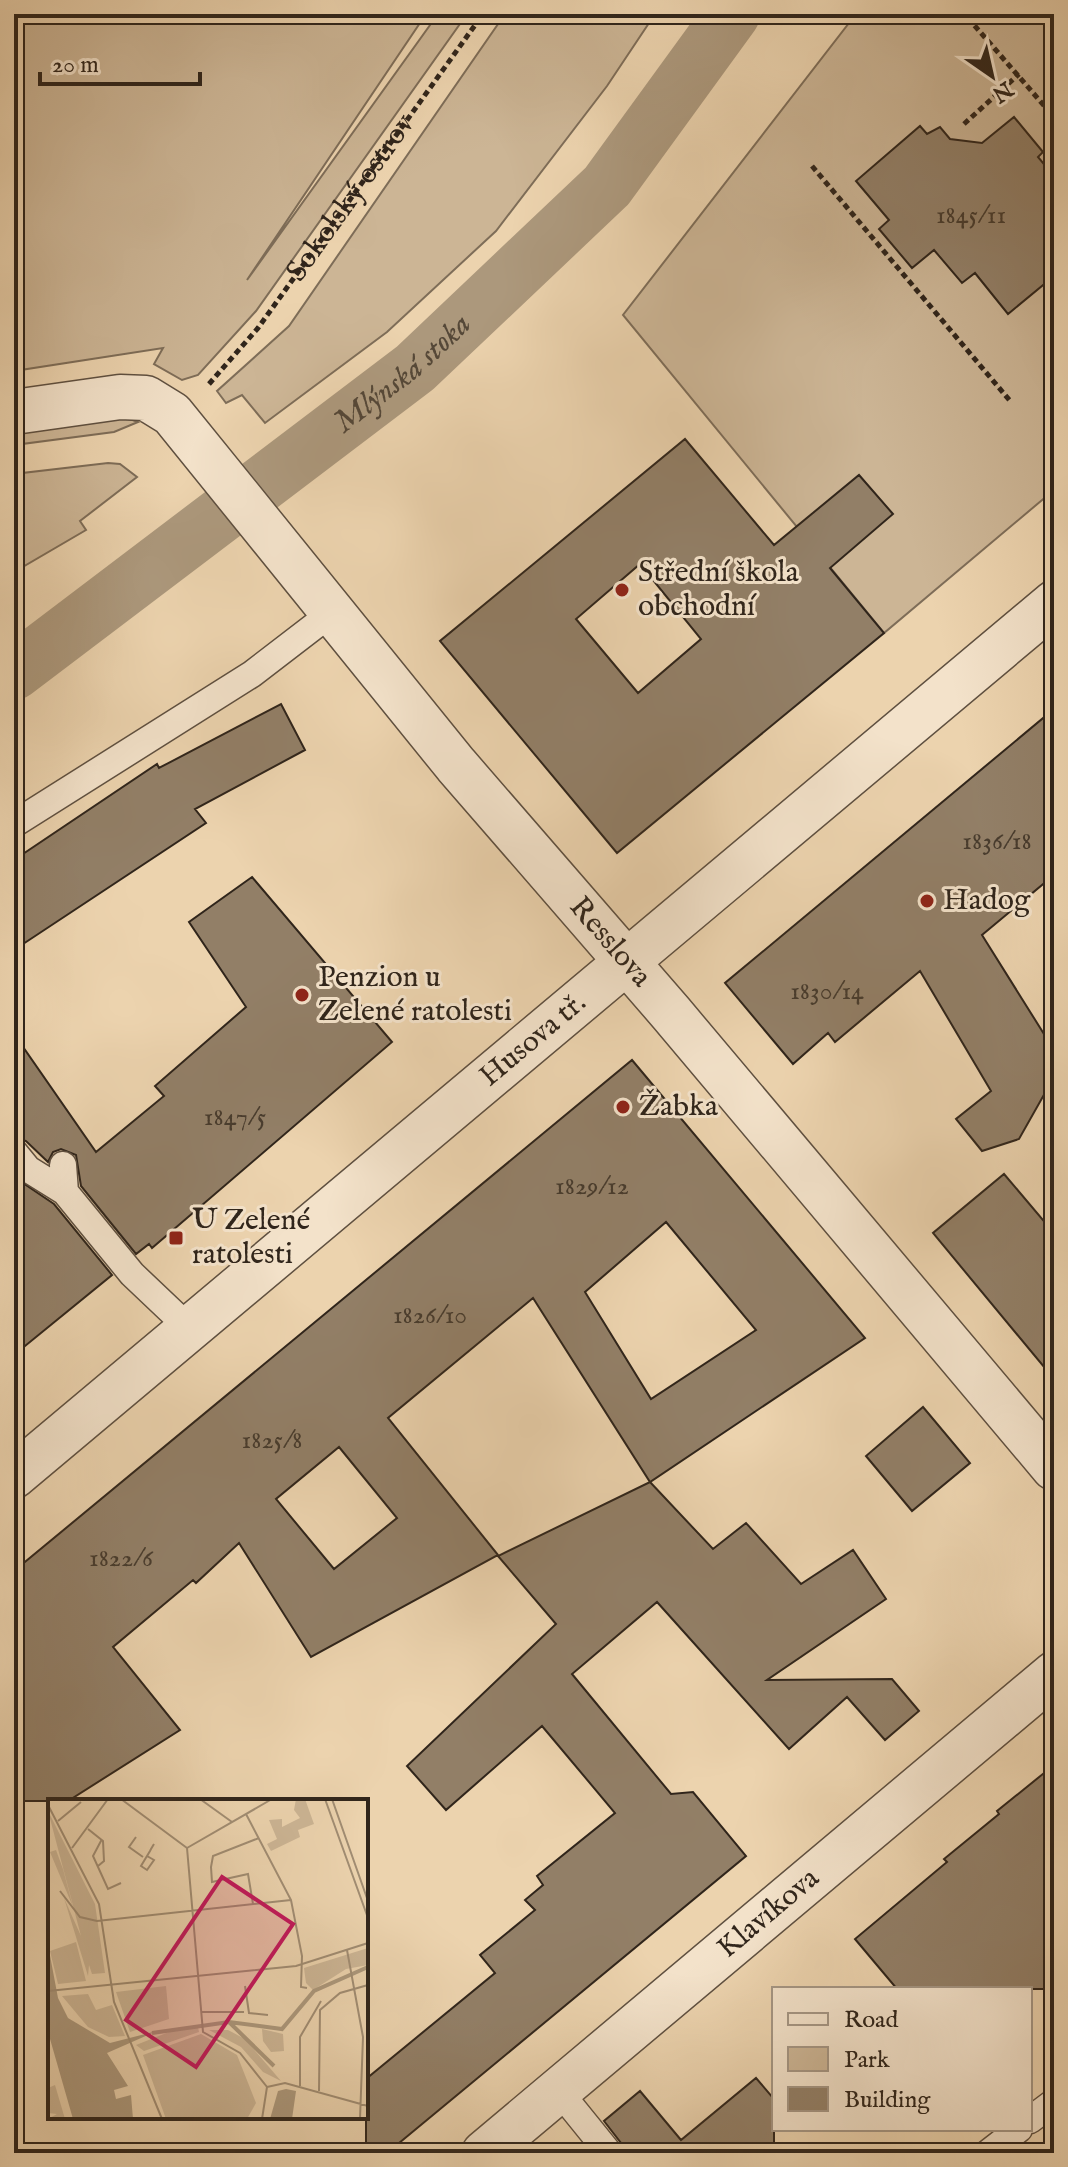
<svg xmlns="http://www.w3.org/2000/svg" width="1068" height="2167" font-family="'IM FELL English',serif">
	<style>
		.green { fill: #ccb595; stroke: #7e6d58; stroke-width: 2 }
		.water { fill: #ac987c; stroke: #7a6a55; stroke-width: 2 }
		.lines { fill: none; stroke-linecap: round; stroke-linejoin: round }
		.canal { stroke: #ac987c; stroke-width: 56 }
		.building { fill: #927f67; stroke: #30251b; stroke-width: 2; fill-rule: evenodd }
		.service-casing { stroke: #5f5040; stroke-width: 29 }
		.minor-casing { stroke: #5f5040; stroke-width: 47 }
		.tertiary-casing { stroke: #5f5040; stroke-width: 47 }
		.path { stroke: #30251b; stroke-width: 5; stroke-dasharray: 6 4; stroke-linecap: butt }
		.service { stroke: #f3e2ca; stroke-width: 26 }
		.minor { stroke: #f3e2ca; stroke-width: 44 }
		.tertiary { stroke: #f3e2ca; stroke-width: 44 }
		.poi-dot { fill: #8f2418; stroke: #f3e2ca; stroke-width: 3 }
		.labels { text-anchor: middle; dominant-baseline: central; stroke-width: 6; stroke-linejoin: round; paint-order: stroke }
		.number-label { font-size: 26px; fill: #483c2e }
		.street-label { font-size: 30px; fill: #30251b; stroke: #f3e2ca }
		.poi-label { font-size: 30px; fill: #30251b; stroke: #f3e2ca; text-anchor: start }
		.water-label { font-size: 32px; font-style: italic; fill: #554838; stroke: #f3e2ca }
		.inset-river { fill: none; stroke: #ac987c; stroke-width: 4 }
		.inset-road { fill: none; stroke: #a18d73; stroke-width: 2 }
		.view { fill: #c2185b; fill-opacity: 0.15; stroke: #c2185b; stroke-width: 4 }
		.inset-edge { fill: none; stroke: #30251b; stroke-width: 4 }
	</style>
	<rect width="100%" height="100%" fill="#ecd3ae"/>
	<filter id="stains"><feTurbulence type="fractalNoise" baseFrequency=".0025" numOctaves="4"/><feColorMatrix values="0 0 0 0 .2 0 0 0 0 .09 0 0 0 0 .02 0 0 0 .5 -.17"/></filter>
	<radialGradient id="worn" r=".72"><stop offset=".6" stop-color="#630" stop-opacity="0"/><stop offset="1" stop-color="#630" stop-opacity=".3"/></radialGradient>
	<path class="green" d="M14,14H426L247,280L438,14H467L256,311L198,375L182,380L154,364L163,348L14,371Z
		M505,14H655L607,86L496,231L387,332L265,423L242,395L226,403L217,391L289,326Z
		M856,14H1054V490L884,633L623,315Z
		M116,414L138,422L114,432L14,445V426Z
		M108,463L120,464L137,477L80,521L86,530L14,572V474Z"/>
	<path class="water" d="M720,14H738L666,103Z"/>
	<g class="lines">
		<path class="canal" id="s1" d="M14,672L415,368L607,186L732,14"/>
	</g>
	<path class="building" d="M1014,117L1043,152L1038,157L1054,176V276L1008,314L975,273L962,283L934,250L912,268L879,229L889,220L856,181L920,126L927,134L940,127L950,139L982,143Z
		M685,439L774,545L859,475L893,514L830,568L884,633L617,853L440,641ZM640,564L701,639L638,693L576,619Z
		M281,704L305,750L195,809L206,823L14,950V860L157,764L159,768Z
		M1054,709V875L982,935L1054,1050V1077L1019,1139L982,1151L956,1119L991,1091L920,971L835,1042L828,1033L793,1064L725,983Z
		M252,877L392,1042L152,1248L149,1244L136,1254L81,1186L76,1155L61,1149L53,1152L48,1162L26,1141L14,1136V1034L96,1152L164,1096L155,1086L246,1007L189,922Z
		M632,1060L865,1338L650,1482L533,1298L388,1418L498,1555L311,1657L239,1543L196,1583L193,1580L113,1647L180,1730L68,1801H14V1571ZM666,1222L756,1330L651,1399L585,1292ZM339,1447L397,1518L334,1569L276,1499Z
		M1004,1174L1054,1233V1379L933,1233Z
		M14,1177L54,1204L112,1275L14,1355Z
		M923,1407L970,1463L912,1511L866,1456Z
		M650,1482L713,1549L746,1523L801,1584L853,1550L886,1599L767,1680L892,1679L919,1711L885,1740L847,1697L789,1749L657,1602L572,1674L671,1794L693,1792L746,1856L387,2153H366V2079L495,1973L480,1955L535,1910L525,1900L543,1885L537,1876L615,1813L542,1726L446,1810L407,1766L556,1624L498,1556Z
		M1054,1765V1989H897L855,1939L947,1862L944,1859L999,1814L997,1811Z
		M756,2078L774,2099V2153H625L621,2143L604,2121L640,2091L681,2140Z"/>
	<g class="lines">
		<defs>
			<path id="service" d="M14,824L252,674L334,611
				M14,1152L28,1169L65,1192
				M63,1165L65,1192L132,1274L191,1330
				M558,2090L609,2153
				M1030,2120L1054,2102
				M988,2153L1019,2129"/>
			<g id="minor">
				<path id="s3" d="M14,412L120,397L146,398L172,414L456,765L671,1013L1054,1468"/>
				<path id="s4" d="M484,2153L1054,1674"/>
			</g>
			<g id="tertiary">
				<path id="s5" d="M14,1476L1054,603"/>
			</g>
		</defs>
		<use href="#service" class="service-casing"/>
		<use href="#minor" class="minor-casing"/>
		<use href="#tertiary" class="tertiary-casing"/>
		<g class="path">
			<path d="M968,18L1054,117"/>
			<path d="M964,124L1019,74"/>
			<path d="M812,166L1011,402"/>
			<path id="s2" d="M209,384L258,328L483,14"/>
		</g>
		<use href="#service" class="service"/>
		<use href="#minor" class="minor"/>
		<use href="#tertiary" class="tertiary"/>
	</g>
	<g class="poi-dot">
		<circle cx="622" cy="590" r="8"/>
		<circle cx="927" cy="901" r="8"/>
		<circle cx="302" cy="995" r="8"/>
		<circle cx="623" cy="1107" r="8"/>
		<rect x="168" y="1230" width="16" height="16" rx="4"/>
	</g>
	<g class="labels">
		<g class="number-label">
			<text x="971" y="215">1845/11</text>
			<text x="997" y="841">1836/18</text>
			<text x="827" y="991">1830/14</text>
			<text x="235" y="1117">1847/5</text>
			<text x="592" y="1186">1829/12</text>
			<text x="430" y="1315">1826/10</text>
			<text x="272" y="1440">1825/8</text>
			<text x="121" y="1558">1822/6</text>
		</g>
		<g class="street-label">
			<text stroke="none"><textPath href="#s2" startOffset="234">Sokolský ostrov</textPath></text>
			<text stroke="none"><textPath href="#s3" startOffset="850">Resslova</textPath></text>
			<text stroke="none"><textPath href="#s5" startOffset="678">Husova tř.</textPath></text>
			<text stroke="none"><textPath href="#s4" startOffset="372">Klavíkova</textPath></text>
		</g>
		<g class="poi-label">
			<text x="638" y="573">Střední škola<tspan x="638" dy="34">obchodní</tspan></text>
			<text x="943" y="901">Hadog</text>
			<text x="318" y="978">Penzion u<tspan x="318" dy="34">Zelené ratolesti</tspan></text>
			<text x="639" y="1107">Žabka</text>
			<text x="192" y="1221">U Zelené<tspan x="192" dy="34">ratolesti</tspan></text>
		</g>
		<g class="water-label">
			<text stroke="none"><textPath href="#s1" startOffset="490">Mlýnská stoka</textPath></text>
		</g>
	</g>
	<g transform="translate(48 1799)">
		<rect width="320" height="320" fill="#ecd3ae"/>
		<path d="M248,0H257L266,25L250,31L252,38L223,52L219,45L229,40L221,21L234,20V28L252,19L246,11ZM0,12L47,105L57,174L44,175L41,166L40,177L16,99L33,137ZM8,51L15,70L25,108L2,53ZM28,143L38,182L10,185L2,152ZM320,149V166L298,170L265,191L258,184L256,169ZM118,187L121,220L82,233L68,193ZM40,195L48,211L64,206L77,237L61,238L40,228L14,197ZM150,228L151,233L96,252L88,246L126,231ZM214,230L235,235L236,252L223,253L215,242ZM161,231H180L197,240L233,282L215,273L193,248ZM153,235L189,256L208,304L199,320H118L95,256ZM7,286L17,320H0L9,315L0,314V289Z" fill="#ccb595"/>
		<path d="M0,146L10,199L20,219L62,244L109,232L59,254L80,287L66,291L68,300L83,296L85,320H25L0,233ZM238,290L248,292L244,320H222L230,292Z" fill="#ac987c"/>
		<path class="inset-river" d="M181,223L226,267M104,234L181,223L234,230L266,192L320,168"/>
		<path class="inset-road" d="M73,0L139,49M152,0L184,23M277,0L320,119M284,0L320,102M0,6L51,105L66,203L114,320M198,15L243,101L254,157L253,188L259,189M10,22L33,3M40,30L55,42L56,62L50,67M88,38L81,48L95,58M54,40L45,57L60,90L73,84M24,49L60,0M139,49L155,233L192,254L219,288L214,320M139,49L224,0M99,57L106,61L99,71L93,67L102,52L103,50L106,45M12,92L32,118L49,122L243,101M205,105L200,75L164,83L163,68L165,57L211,39M299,151L315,238L312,320M197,187L201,214L220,216M0,192L248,167L320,144M154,213H196M252,287V238L273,202M219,288L237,284L320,307M271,292L272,211L292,194L320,186"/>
		<path class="view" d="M174,78L245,125L148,268L78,221Z"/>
		<rect width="320" height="320" class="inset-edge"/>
	</g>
	<rect width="1068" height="2167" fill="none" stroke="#ecd3ae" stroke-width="48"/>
	<rect x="16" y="16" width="1036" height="2135" fill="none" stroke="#30251b" stroke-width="4"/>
	<rect x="24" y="24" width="1020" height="2119" fill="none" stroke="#30251b" stroke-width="2"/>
	<rect x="772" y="1987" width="260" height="144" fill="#f3e2ca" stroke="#a59684" stroke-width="2"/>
	<rect x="788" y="2013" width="40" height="12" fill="#f3e2ca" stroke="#a59684" stroke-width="2"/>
	<text x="844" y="2027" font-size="24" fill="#30251b">Road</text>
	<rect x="788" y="2047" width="40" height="24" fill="#ccb595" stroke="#a59684" stroke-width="2"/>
	<text x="844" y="2067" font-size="24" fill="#30251b">Park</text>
	<rect x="788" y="2087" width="40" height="24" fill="#927f67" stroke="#a59684" stroke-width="2"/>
	<text x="844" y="2107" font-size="24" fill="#30251b">Building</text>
	<g transform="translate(992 76) rotate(146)" stroke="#f3e2ca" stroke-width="6" paint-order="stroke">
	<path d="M0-6L14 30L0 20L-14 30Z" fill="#30251b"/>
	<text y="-12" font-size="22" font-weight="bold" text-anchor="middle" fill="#30251b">N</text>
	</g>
	<path d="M40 72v12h160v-12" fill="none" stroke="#30251b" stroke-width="4"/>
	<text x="52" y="72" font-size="24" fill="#30251b" stroke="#f3e2ca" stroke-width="6" paint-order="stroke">20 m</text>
	<rect width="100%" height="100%" filter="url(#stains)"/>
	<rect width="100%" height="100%" fill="url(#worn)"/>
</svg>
